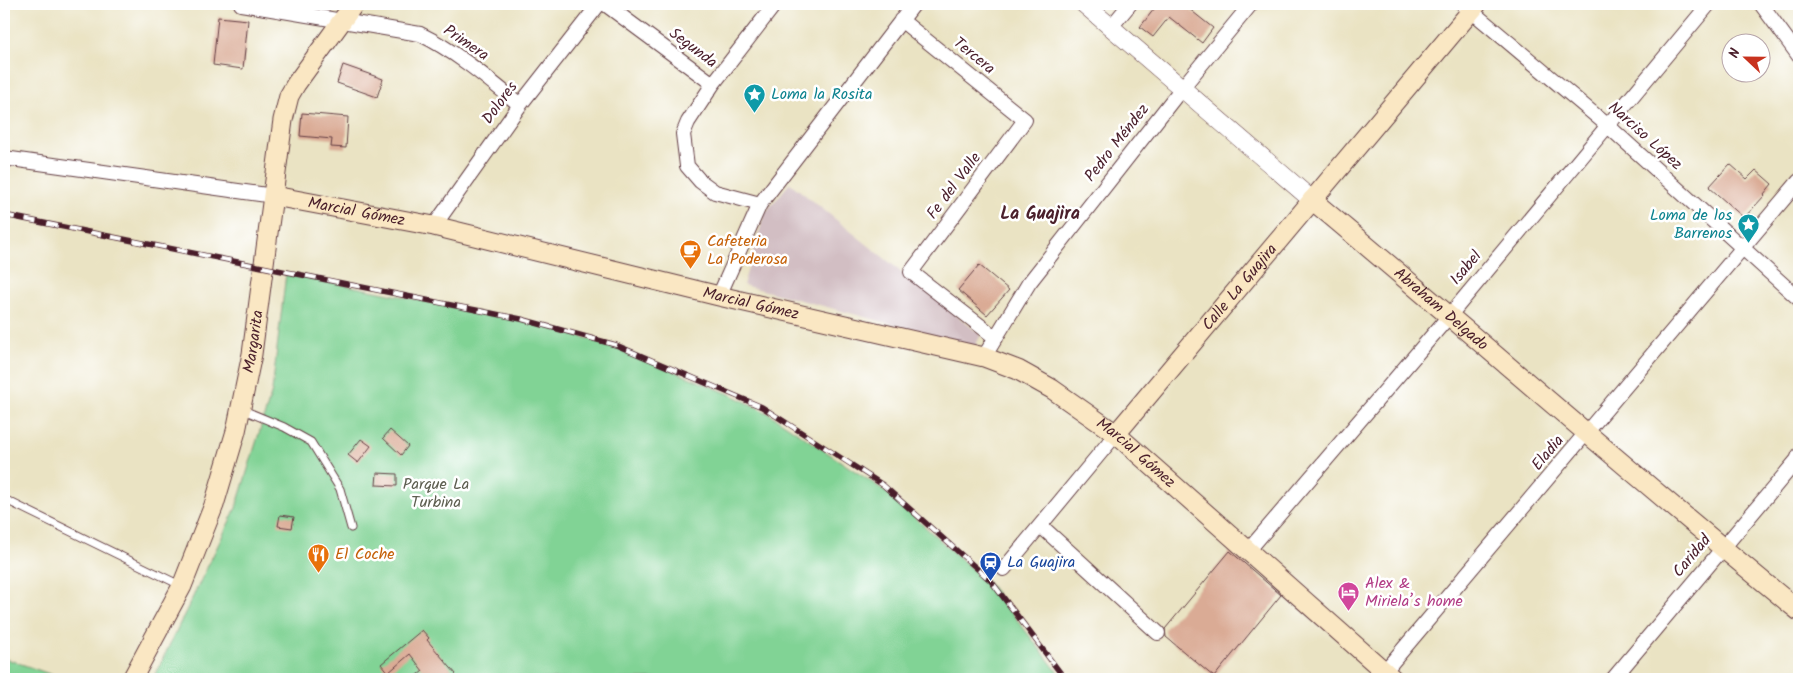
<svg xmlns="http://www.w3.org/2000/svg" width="1803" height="683" font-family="Kalam,sans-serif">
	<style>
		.industrial { fill: #d2bec3 }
		.green { fill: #81d395; stroke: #667960 }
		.building { fill: #daab95 }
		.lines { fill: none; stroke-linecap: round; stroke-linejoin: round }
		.service-casing { stroke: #623c42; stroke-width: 9 }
		.minor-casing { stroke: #623c42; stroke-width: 16 }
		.tertiary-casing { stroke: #623c42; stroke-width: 19 }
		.secondary-casing { stroke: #623c42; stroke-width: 21 }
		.service { stroke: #fff; stroke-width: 7 }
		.minor { stroke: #fff; stroke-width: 14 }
		.tertiary { stroke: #fff; stroke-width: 18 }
		.secondary { stroke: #fae7c3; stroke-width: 19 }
		.rail-casing { stroke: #4a1f2b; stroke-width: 5.5 }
		.rail { stroke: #fff; stroke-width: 4; stroke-dasharray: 11; stroke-linecap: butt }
		.labels { text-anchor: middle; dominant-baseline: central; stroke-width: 5; stroke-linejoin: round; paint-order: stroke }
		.street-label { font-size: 16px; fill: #4a1f2b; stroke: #fff }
		.culture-label { font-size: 16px; fill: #0d838f; stroke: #fff; text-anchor: start }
		.food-label { font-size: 16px; fill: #c56008; stroke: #fff; text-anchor: start }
		.park-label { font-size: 16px; fill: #5d5e50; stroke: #fff }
		.transit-label { font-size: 16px; fill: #164399; stroke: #fff; text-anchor: start }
		.hotel-label { font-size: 16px; fill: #b23c85; stroke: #fff; text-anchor: start }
		.neighbourhood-label { font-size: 18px; font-weight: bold; fill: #4a1f2b; stroke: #fff }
	</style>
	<rect width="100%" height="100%" fill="#fff"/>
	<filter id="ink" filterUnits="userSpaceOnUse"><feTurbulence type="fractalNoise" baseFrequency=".02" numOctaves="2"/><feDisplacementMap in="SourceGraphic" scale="10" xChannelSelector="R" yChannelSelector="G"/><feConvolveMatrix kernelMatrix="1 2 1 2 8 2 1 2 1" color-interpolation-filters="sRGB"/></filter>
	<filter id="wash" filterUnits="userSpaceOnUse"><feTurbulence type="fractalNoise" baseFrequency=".0096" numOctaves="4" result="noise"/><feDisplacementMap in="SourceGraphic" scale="20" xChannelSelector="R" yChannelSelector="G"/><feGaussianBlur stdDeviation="1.12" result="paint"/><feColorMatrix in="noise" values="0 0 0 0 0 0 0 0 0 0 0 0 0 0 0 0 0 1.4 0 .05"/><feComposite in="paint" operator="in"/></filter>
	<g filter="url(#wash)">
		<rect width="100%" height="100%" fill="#eae3c3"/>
		<path class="industrial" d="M790,183L981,335L975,346L743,285L765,213Z"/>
		<path class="green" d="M286,273L547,326L621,349L734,396L768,413L885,491L990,585L1063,679H153L236,508L272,391Z
			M4,658L64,679H4Z"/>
		<g id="blocks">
			<path class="building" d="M1158,4H1183L1213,28L1202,43L1169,17L1153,37L1140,27Z
				M218,17L248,20L243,69L213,65Z
				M343,65L383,79L377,97L337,83Z
				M302,113L348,117L346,148L331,147L332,139L300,136Z
				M1730,164L1747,179L1756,170L1772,184L1764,194L1765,195L1744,218L1709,187Z
				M979,265L1009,290L987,315L958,290Z
				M390,430L408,446L401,455L383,438Z
				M361,439L371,446L358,463L348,455Z
				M377,473L397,474V486L376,485Z
				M280,515L294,517L292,528L278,526Z
				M1230,551L1281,595L1214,677L1166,637L1165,629Z
				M422,630L429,638L427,640L456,674L451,679H413L423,671L410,654L388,673L381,664Z"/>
		</g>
	</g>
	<g filter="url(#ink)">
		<use href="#blocks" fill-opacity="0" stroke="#623c42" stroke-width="1"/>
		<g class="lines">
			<defs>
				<path id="service" d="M241,409L284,427L311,442L340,489L351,528
					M4,499L182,586"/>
				<path id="minor" d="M241,4L420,34C457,52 488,79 520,105
					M605,4L713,84
					M1463,4L1607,125L1799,299
					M1761,4L1799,56
					M901,20L1025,120L911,272L996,338
					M1111,27L1130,4
					M4,158L274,196
					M760,204L715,192L700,181L687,166L683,134L688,122L713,84L775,4
					M434,226L520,105L599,4
					M719,296L760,204L914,4
					M984,357L1029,283L1182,88L1251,4
					M1041,526L1158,633
					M1247,552L1450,315L1709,4
					M1004,569L1116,434
					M1378,679L1799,181
					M1613,679L1797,460L1799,455"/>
				<path id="tertiary" d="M1084,4L1312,200"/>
				<g id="secondary">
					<path id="s1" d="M274,196L434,226L719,296L984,357L1018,370L1052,389L1116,434L1393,679"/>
					<path id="s2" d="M1312,200C1475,336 1635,477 1799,611"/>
					<path id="s3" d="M1116,434L1477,4"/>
					<path id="s4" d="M132,679L182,586L214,505L236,431L252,354L283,120L289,96L296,84L354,4"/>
				</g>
			</defs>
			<use href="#service" class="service-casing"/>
			<use href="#minor" class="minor-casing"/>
			<use href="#tertiary" class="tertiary-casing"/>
			<use href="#secondary" class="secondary-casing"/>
			<use href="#service" class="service"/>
			<use href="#minor" class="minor"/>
			<use href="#tertiary" class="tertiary"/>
			<use href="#secondary" class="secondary"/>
			<defs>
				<path id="rail" d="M4,215L521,319L616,345L762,407L883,485L991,581L1065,679"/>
			</defs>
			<use href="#rail" class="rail-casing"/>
			<use href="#rail" class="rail"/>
		</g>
	</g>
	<defs>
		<symbol id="sight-pin" viewBox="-11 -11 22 30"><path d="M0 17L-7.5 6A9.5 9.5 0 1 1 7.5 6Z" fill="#0f9aa8" stroke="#fff"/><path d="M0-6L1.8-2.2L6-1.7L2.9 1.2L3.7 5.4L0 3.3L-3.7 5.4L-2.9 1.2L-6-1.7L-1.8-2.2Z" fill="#fff"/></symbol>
		<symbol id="cafe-pin" viewBox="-11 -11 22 30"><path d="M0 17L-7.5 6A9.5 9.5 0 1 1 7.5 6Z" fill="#e8710a" stroke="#fff"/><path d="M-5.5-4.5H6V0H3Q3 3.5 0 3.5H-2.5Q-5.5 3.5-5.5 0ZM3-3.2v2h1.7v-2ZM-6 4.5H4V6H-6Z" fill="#fff"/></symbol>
		<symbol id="restaurant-pin" viewBox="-11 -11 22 30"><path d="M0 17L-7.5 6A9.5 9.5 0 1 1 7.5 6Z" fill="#e8710a" stroke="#fff"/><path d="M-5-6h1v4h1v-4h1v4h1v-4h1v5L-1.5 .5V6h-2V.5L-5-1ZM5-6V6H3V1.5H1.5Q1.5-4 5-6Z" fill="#fff"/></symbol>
		<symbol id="station-pin" viewBox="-11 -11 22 30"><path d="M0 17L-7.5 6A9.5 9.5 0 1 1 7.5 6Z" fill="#1a4fb4" stroke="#fff"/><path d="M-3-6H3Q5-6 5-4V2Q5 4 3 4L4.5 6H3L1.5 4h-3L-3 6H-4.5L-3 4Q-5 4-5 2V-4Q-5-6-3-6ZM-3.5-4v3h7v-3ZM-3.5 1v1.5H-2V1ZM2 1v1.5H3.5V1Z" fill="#fff"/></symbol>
		<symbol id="hotel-pin" viewBox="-11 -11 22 30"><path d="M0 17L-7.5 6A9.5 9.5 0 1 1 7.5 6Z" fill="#d1479c" stroke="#fff"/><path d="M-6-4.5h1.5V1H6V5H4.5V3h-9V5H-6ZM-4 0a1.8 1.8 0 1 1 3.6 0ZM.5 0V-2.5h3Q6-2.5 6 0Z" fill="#fff"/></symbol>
	</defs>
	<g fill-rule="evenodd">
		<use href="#sight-pin" x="742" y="82" width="25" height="34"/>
		<use href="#sight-pin" x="1736" y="212" width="25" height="34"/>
		<use href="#cafe-pin" x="678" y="238" width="25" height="34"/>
		<use href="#restaurant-pin" x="306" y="542" width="25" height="34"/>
		<use href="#station-pin" x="978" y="550" width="25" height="34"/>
		<use href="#hotel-pin" x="1336" y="580" width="25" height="34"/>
	</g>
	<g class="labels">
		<g class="street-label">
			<text transform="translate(466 43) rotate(34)">Primera</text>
			<text transform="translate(693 48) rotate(37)">Segunda</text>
			<text transform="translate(974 56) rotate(39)">Tercera</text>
			<text transform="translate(500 103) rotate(-54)">Dolores</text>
			<text transform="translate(1645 136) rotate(42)">Narciso López</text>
			<text transform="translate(1117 143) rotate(-52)">Pedro Méndez</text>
			<text transform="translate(954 186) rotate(-53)">Fe del Valle</text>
			<text stroke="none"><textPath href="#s1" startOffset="84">Marcial Gómez</textPath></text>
			<text transform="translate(1466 268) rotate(-50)">Isabel</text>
			<text stroke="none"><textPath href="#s3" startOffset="192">Calle La Guajira</textPath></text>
			<text stroke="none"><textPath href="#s1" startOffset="489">Marcial Gómez</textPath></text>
			<text stroke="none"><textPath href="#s2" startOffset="169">Abraham Delgado</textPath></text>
			<text stroke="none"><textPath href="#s4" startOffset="361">Margarita</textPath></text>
			<text transform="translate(1548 453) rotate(-50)">Eladia</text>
			<text stroke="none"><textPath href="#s1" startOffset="909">Marcial Gómez</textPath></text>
			<text transform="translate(1692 556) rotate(-50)">Caridad</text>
		</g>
		<g class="culture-label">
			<text x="771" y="94">Loma la Rosita</text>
			<text x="1732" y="215" text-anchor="end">Loma de los<tspan x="1732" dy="18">Barrenos</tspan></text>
		</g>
		<g class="food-label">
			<text x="707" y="241">Cafeteria<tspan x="707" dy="18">La Poderosa</tspan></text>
			<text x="335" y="554">El Coche</text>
		</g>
		<g class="park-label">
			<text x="436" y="484">Parque La<tspan x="436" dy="18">Turbina</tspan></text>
		</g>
		<g class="transit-label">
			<text x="1007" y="562">La Guajira</text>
		</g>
		<g class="hotel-label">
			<text x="1365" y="583">Alex &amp;<tspan x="1365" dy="18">Miriela’s home</tspan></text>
		</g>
		<g class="neighbourhood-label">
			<text x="1040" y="214">La Guajira</text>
		</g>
	</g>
	<rect width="1803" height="683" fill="none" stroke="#fff" stroke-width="20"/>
	<g transform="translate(1746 58) rotate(292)"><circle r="24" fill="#ffffff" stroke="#b7a5aa"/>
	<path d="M0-4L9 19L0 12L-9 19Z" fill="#c8321e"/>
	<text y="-8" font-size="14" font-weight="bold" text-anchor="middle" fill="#4a1f2b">N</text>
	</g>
</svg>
